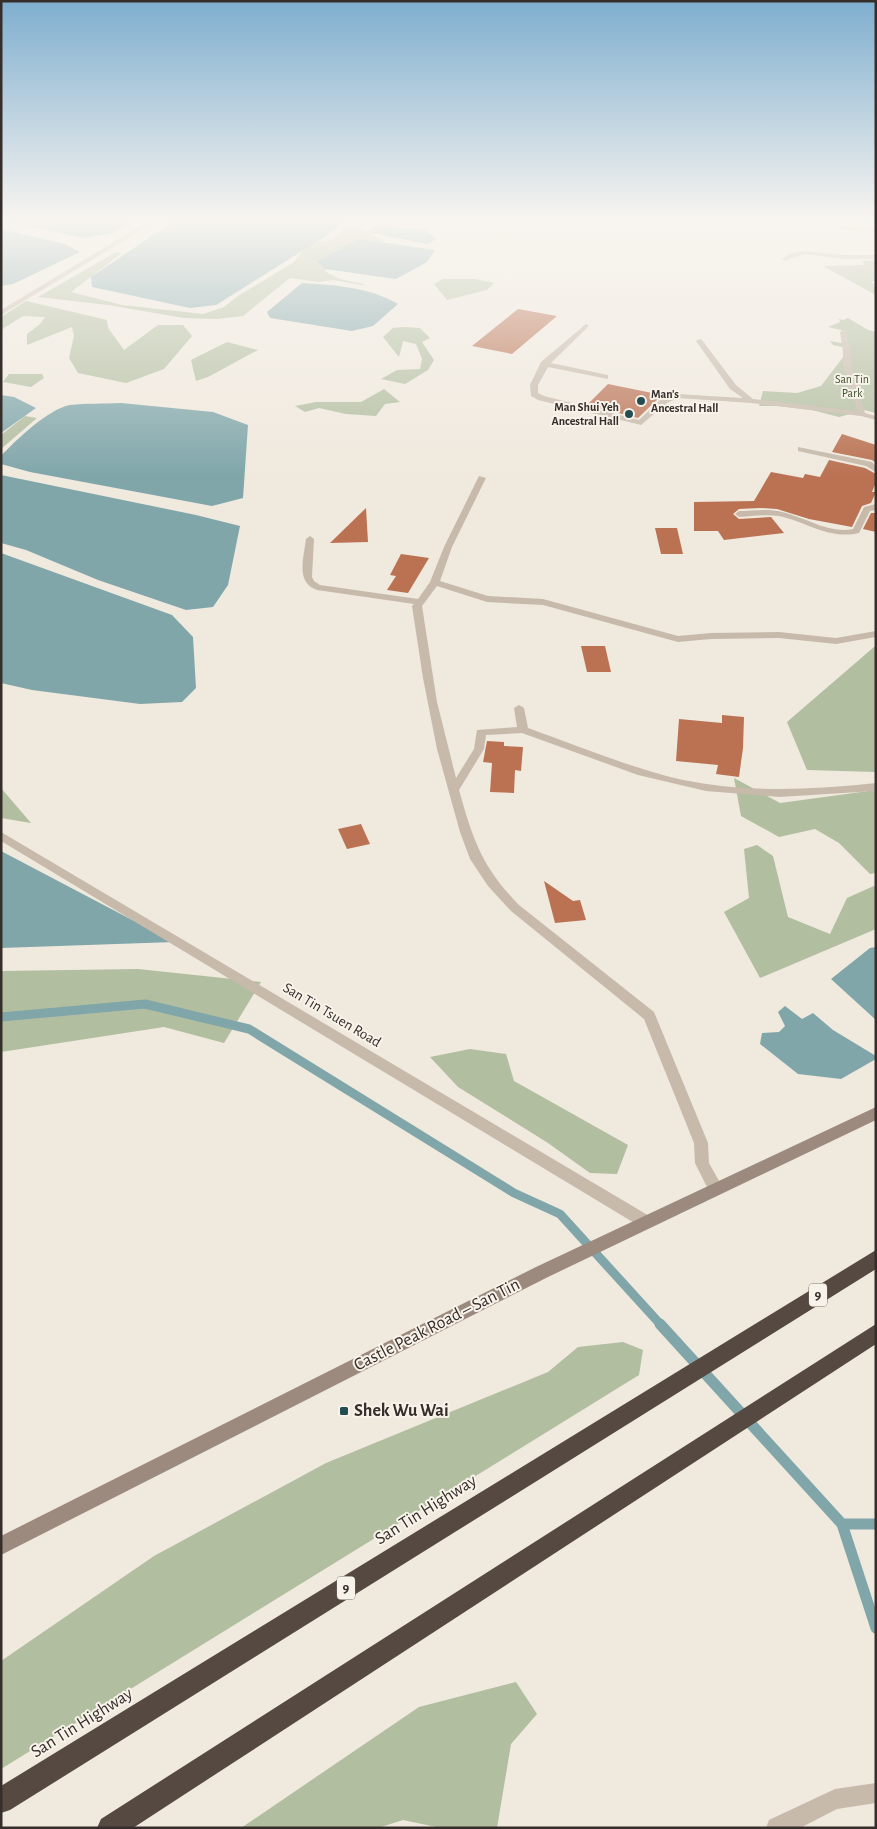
<svg xmlns="http://www.w3.org/2000/svg" width="877" height="1829" font-family="'Alegreya Sans',sans-serif">
	<style>
		.green { fill: #b2bea0 }
		.water { fill: #80a6aa }
		.lines { fill: none; stroke-linecap: round; stroke-linejoin: round }
		.stream-far1 { stroke: #80a6aa; stroke-width: 9 }
		.stream { stroke: #80a6aa; stroke-width: 11 }
		.building { fill: #ba7253 }
		.street { fill: #c7baab; fill-rule: evenodd }
		.secondary { fill: #9b8a7d; fill-rule: evenodd }
		.highway { fill: #564942; fill-rule: evenodd }
		.poi-dot { fill: #234d53; stroke: #f8f3ea; stroke-width: 2 }
		.labels { text-anchor: middle; dominant-baseline: central; stroke-width: 4; stroke-linejoin: round; paint-order: stroke }
		.far-park-label { font-size: 12px; fill: #435230; stroke: #f8f3ea }
		.far-poi-label { font-size: 12px; font-weight: bold; fill: #362e2a; stroke: #f8f3ea; text-anchor: start }
		.shield { fill: #f8f3ea; stroke: #706964; stroke-width: 1 }
		.shield-label { font-size: 14px; font-weight: bold; fill: #362e2a }
		.street-label { font-size: 15px; fill: #362e2a; stroke: #f8f3ea }
		.near-street-label { font-size: 18px; fill: #362e2a; stroke: #f8f3ea }
		.near-poi-label { font-size: 18px; font-weight: bold; fill: #362e2a; stroke: #f8f3ea; text-anchor: start }
	</style>
	<rect width="100%" height="100%" fill="#f0e9de"/>
	<path class="green" d="M348,226L362,230L385,241L363,243L324,271L340,279L367,285H361L333,280L319,282L290,278L243,316L216,319L184,318L108,305L38,297L116,252L122,253L71,292L122,305L203,314L224,307L238,296L294,262L308,244L334,238Z
		M876,260V281H871L876,287V295L823,266L865,265L862,261Z
		M443,279H475L494,283L487,290L447,300L434,284Z
		M26,301L107,320L108,328L124,350L158,325H183L192,336L164,369L126,383L78,373L69,358L74,336L72,327L27,345V334L40,324L45,317L23,316L1,330V317Z
		M848,318L868,330L876,332V413L864,410L839,417L812,410L778,406H759L763,391L797,393L821,386L847,352V348L833,345L830,341L846,344L845,331L828,327L840,322L839,319L843,320Z
		M403,327L420,328L430,338L422,342L434,360L428,370L405,384L381,379L397,370L420,369L422,359L416,344L403,341L399,357L383,337L393,328Z
		M227,342L258,350L208,377L196,381L191,360Z
		M9,374H42L44,378L31,387L3,382Z
		M384,389L400,402L385,404L376,416L346,414L319,408L305,412L295,406L316,402H361Z
		M25,416L37,418L1,449V435Z
		M874,647H876V772L807,770L787,722Z
		M734,778L780,803L876,790V873L870,874L839,843L815,829L779,837L741,816Z
		M1,788L31,823L1,818Z
		M757,845L773,856L788,917L830,934L847,898L876,885V929L760,978L724,912L749,898L744,849Z
		M138,969L261,982L224,1043L164,1027L1,1052V971Z
		M470,1049L506,1054L514,1081L628,1145L617,1174L590,1173L548,1143L458,1087L430,1057Z
		M623,1342L643,1350L639,1375L1,1769V1661L154,1556L326,1463L548,1372L578,1347Z
		M516,1682L537,1714L511,1744L497,1828H441L403,1820L378,1828H241L419,1707Z"/>
	<path class="water" d="M1,219H134L113,233L84,238L1,221Z
		M177,219H343L345,221L326,236L216,305L190,308L92,287L91,277Z
		M373,226L425,230L437,239L427,244L367,232Z
		M1,229L65,244L80,252L13,284L1,286Z
		M359,239L435,250L427,262L396,279L325,269L317,261Z
		M302,283C335,285 369,287 398,304L373,326L352,331L270,318L267,312Z
		M1,395L14,397L36,408L1,433Z
		M121,403L213,412L248,425L243,498L212,506L30,472L1,464V456C16,440 48,409 70,405C86,403 104,404 121,403Z
		M1,475L196,515L240,526L228,585L213,607L186,610L98,580L26,550L1,543Z
		M1,553L172,615L193,637L196,688L182,702L140,704L32,690L1,683Z
		M1,851L174,942L1,948Z
		M876,947V1020L831,979L870,948Z
		M785,1006L802,1019L813,1013L833,1030L876,1056V1059L841,1079L798,1074L760,1044L762,1033L779,1032L785,1026L778,1012Z"/>
	<g class="lines">
		<path class="stream-far1" d="M1,1017L145,1004L249,1029L514,1193L560,1214L661,1325"/>
		<path class="stream" d="M660,1324L842,1524H876
			M842,1524L876,1628"/>
	</g>
	<path class="building" d="M518,309L557,316L512,354L472,346Z
		M608,384L662,395L638,418L587,405Z
		M842,434L876,445V463L872,460L832,452Z
		M829,460L865,468L876,474V482L872,492H876L871,503L862,506L852,527L809,519L777,509L760,508L739,509L733,514L739,519L771,517L784,533L724,540L718,531H694V502L754,501L771,472L803,478L805,474L820,477Z
		M366,508L368,542L330,543Z
		M871,513H876V532L863,529Z
		M655,528H677L683,554H661Z
		M401,554L429,558L408,593L387,590L396,576L390,575Z
		M581,646H605L611,672H587Z
		M722,715L744,717L743,748L739,777L716,774L718,765L676,761L679,719L722,723Z
		M487,741L504,742V746L523,747L521,771L515,770L514,793L490,792L492,763L483,762Z
		M361,824L370,844L347,849L338,829Z
		M544,881L573,901L580,900L586,920L555,923Z"/>
	<g class="lines">
		<path class="street" d="M152,219H160L1,315V310Z
			M844,227L876,229V233L842,230Z
			M804,251L844,255H876V259H844L804,254L785,261L782,259L789,254Z
			M586,324L588,325V327L551,363L608,375V379L548,367L538,385V393L544,396L639,420L661,399L677,394L743,398L730,389L696,341L700,339L702,340L736,385L753,399L857,411L843,366V352L840,332L843,330L846,332L851,352V366L865,413L876,416V420L861,416L751,403L678,398L667,403L641,425L538,400L531,396L530,385L541,362Z
			M798,447L872,462L876,466V472L866,466L798,451Z
			M479,476L486,478L452,547L440,581L488,596L543,599L678,636L711,633L779,632L836,638L876,631V637L836,644L779,638L711,639L678,642L543,605L487,602L437,586L422,606L437,702L456,778L474,749L477,730L517,727L514,708L519,705L524,708L528,728C579,746 630,768 683,780C747,793 811,790 876,783V791L779,797L706,791L638,775L522,733L486,735L484,749L459,790C473,840 482,867 519,905L654,1012L708,1143L709,1163L723,1188L720,1193L715,1195L710,1193L695,1163L694,1143L644,1019L511,911L488,886L470,859L460,832L437,749L423,678L412,606L414,604L317,590C295,583 304,557 306,539L310,536L314,539L312,577L314,581L320,585L418,599L430,582L444,547Z
			M876,504V510L870,511L859,533C829,540 807,522 779,516C766,514 752,516 739,517L735,514L739,511C753,511 768,508 782,512C805,517 828,534 853,529L864,507Z
			M1,832L651,1217L654,1222L651,1227L646,1229L641,1227L1,841Z
			M876,1783V1803L837,1809L800,1828H766L769,1820L835,1789Z"/>
		<path class="secondary" d="M876,1107V1120L548,1277L1,1555V1536L536,1267Z"/>
		<path class="highway" d="M876,1250V1269L10,1810L1,1813V1786Z
			M876,1324V1344L133,1828H97L101,1819Z"/>
	</g>
	<linearGradient id="sky" x2="0" y2="1"><stop stop-color="#7eaecf"/><stop offset="0.46" stop-color="#f8f5f0"/><stop offset="1" stop-color="#f8f5f0" stop-opacity="0"/></linearGradient>
	<rect width="877" height="476" fill="url(#sky)"/>
	<g class="poi-dot">
		<circle cx="641" cy="401" r="5"/>
		<circle cx="629" cy="414" r="5"/>
		<rect x="339" y="1406" width="10" height="10" rx="2.5"/>
	</g>
	<g class="labels">
		<g class="far-park-label">
			<text x="852" y="379">San Tin<tspan x="852" dy="14">Park</tspan></text>
		</g>
		<g class="far-poi-label">
			<text x="651" y="394">Man's<tspan x="651" dy="14">Ancestral Hall</tspan></text>
			<text x="619" y="407" text-anchor="end">Man Shui Yeh<tspan x="619" dy="14">Ancestral Hall</tspan></text>
		</g>
		<g class="shield">
			<rect x="809" y="1283.5" width="18" height="23" rx="4"/>
			<rect x="337" y="1576.5" width="18" height="23" rx="4"/>
		</g>
		<g class="shield-label">
			<text x="818" y="1295">9</text>
			<text x="346" y="1588">9</text>
		</g>
		<g class="street-label">
			<text transform="translate(332 1015) rotate(31)">San Tin Tsuen Road</text>
		</g>
		<g class="near-street-label">
			<text transform="translate(437 1325) rotate(-27)">Castle Peak Road – San Tin</text>
			<text transform="translate(426 1510) rotate(-32)">San Tin Highway</text>
			<text transform="translate(82 1723) rotate(-32)">San Tin Highway</text>
		</g>
		<g class="near-poi-label">
			<text x="354" y="1411">Shek Wu Wai</text>
		</g>
	</g>
	<rect width="877" height="1829" fill="none" stroke="#362e2a" stroke-width="5"/>
</svg>
